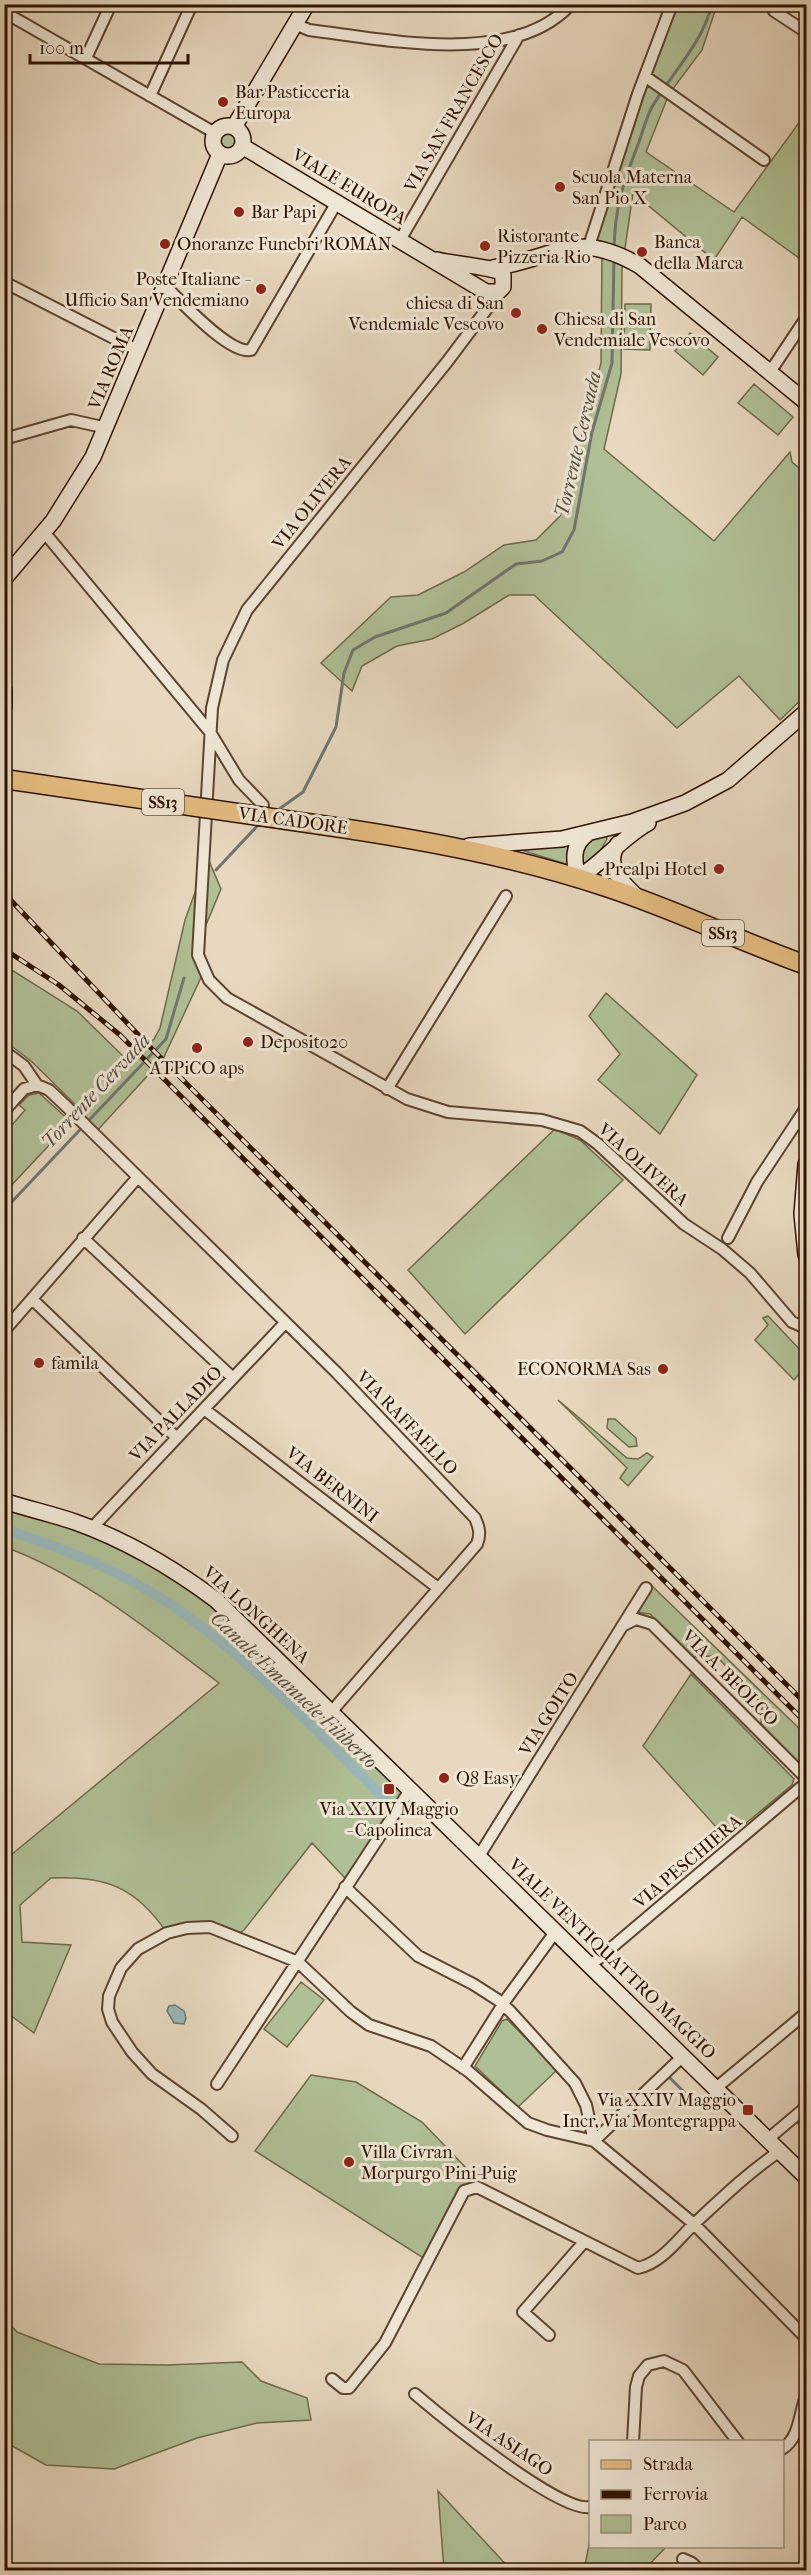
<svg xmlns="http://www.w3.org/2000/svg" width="811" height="2575" font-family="'IM FELL French Canon',serif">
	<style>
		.green { fill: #b0c096; stroke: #706a4b; stroke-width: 1.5 }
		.water { fill: #9ab8bb; stroke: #6f7670; stroke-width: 1.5 }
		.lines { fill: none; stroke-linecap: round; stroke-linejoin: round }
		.stream { stroke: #6f7670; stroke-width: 3 }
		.canal { stroke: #9ab8bb; stroke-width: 10 }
		.street-casing { stroke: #5d4430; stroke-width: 14 }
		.secondary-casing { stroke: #2f1300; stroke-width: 18 }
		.primary-casing { stroke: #2f1300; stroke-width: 21 }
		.street { stroke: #efe6d5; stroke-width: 10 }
		.secondary { stroke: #efe6d5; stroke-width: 15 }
		.primary { stroke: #e4bc80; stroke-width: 18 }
		.rail-casing { stroke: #2f1300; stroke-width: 5 }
		.rail { stroke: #efe6d5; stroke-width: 3; stroke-dasharray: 9; stroke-linecap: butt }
		.primary-bridge-casing { stroke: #2f1300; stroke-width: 21; stroke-linecap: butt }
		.primary-bridge { stroke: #e4bc80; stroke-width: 18 }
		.poi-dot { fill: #8f2418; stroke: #efe6d5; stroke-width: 2 }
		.labels { text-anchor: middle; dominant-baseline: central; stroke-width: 6; stroke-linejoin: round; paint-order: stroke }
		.shield { fill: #efe6d5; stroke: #695240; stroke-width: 1.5 }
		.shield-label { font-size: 16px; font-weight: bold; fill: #2f1300 }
		.poi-label { font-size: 18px; fill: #2f1300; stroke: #efe6d5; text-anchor: start }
		.street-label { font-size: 18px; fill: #2f1300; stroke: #efe6d5 }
		.water-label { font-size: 20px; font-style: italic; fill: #544d41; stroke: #efe6d5 }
	</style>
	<rect width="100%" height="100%" fill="#e7d8bf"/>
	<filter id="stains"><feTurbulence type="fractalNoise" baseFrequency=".00333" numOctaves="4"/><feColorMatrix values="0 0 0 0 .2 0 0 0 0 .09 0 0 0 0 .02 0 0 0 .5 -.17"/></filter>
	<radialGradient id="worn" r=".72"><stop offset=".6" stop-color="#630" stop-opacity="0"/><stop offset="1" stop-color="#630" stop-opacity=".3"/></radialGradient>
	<path class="green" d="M672,5H717L702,50L669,94L646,152L734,212L806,113V263L742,217L714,260L633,193L622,269L621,374L604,449L714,541L790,452L792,462L806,474V695L780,720L739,676L677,728L534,595H509L464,623L432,639L397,646L362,666L352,691L321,663L391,597L418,595L464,572L504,545L536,540L560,516L601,363L602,249L589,246L633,91L646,77Z
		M216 141a11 11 0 1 1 22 0a11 11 0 1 1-22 0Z
		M625,304H651L650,350L624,349Z
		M690,333L718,357L703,375L675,351Z
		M754,384L793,417L778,435L738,403Z
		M606,835L607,839L595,860L583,869L579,862L585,842Z
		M571,843L569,865L521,850L522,849Z
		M203,847L221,889L198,944L204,971L163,1059L94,1134L76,1116L81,1110L31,1061L5,1041L4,965L77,1011L129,1062L154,1039L160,1028L185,920L201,876Z
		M606,993L697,1075L660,1134L598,1080L620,1054L589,1016Z
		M39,1093L71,1122L5,1192V1133L25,1110L19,1105L29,1095Z
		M555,1129L580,1140L623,1180L465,1334L408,1270Z
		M768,1316L806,1356V1366L794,1380L755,1340L768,1325L763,1318Z
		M558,1400L627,1458L638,1459L647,1453L653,1457L628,1486L620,1478L627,1468Z
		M608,1419H615L636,1438L637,1446L629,1447L607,1428Z
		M5,1501L73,1521L181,1576L410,1790L399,1809L390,1811L347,1877L345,1878L312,1843L244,1930L235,1936L210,1928L167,1933C135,1886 105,1876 51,1878L20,1905L22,1942L71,1945L34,2033L5,2011V1860L219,1683C152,1633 84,1576 5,1547Z
		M651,1585L806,1735V1770L761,1724L762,1704L720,1660L711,1656L694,1657L650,1614L637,1612Z
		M691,1674L794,1779L792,1785L727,1839L643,1746Z
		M301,1982L324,2000L287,2047L264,2029Z
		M507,2019L557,2070L518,2107L475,2066L502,2021Z
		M311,2075L356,2082L422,2122L471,2173L470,2187L428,2261L255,2151Z
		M4,2318L17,2332L99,2364L167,2365L242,2362L261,2381L307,2398L311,2420L257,2423L197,2438L114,2469L46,2465L5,2442Z
		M438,2491L511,2570H444Z
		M590,2540V2546L666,2547L644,2570H584Z"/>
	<path class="water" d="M169,2006L175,2005L184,2011L186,2018L184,2024L174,2023L167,2011Z"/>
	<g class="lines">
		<path class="stream" d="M614,248C615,205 624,181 639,142C643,131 646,118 652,107C672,72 702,45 712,4
			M275,812L303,792L336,727L344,673L353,650L375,637L446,613L516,564L542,561L562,552L574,530L592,432L612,363L614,258
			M216,870L260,823
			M4,1210L166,1039L184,978
			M668,2076L694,2102
			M798,2123L806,2116"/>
		<path class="canal" d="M4,1529C62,1548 119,1570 170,1604C253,1660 321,1737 392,1806"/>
		<defs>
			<path id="street" d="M774,11L806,32
				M4,12L215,133
				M295,24L309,30C384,39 514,68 571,4
				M86,58L111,4
				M646,77L764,160
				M150,96L192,4
				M400,240L519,35
				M589,246L638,94L672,4
				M4,282L139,351
				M166,287C182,302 230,355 251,350L337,202
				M501,290L447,362L247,610L223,660L212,708L198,955L209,980L227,998L407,1099L448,1112L542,1120L580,1131L598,1144L684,1224L722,1249L750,1273L792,1322L806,1328
				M770,372L806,318
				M4,439L71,420L107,428
				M44,532L210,732L239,780L263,805
				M4,1051L24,1066L37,1085
				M37,1085L49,1090L67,1107L336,1372L475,1518C479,1527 481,1534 477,1544L332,1711
				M387,1089L506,896
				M4,1111L24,1089L37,1085
				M796,1123L806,1108
				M83,1238L233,1378
				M728,1238L757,1182L796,1123L806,1126
				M32,1299L176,1437
				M4,1331L137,1178
				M204,1409L438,1588
				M92,1528L285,1323
				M624,1625L636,1619L652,1624L806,1778
				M479,1856L646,1588
				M345,1887L418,1956L473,1984L498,2000L510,2011L575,2083L586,2105L594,2141L683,2056
				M591,1965L806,1783
				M463,2068L507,1998L556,1931
				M217,2084L410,1790
				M716,2088L806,2013
				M232,2136L201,2109L152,2074L132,2052L112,2022L108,2009L109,1996L121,1968L138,1949L167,1933L187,1928L210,1927L298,1962L351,2012L369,2025L431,2046L468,2071L528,2123L547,2130L594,2141L694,2224L806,2338
				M768,2139L806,2107
				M797,2168L806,2160
				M549,2335L523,2312L584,2242
				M332,2379L343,2388H349L385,2343L464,2191L477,2187L638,2268C662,2263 678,2239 695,2223C722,2198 750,2171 780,2151
				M415,2394C442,2417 560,2513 590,2507
				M633,2442L636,2387L639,2376L648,2365L664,2361L683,2370L738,2442
				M782,2449C800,2438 799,2414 806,2396
				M683,2559L692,2563L699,2570"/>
			<path id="secondary" d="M213 141a15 15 0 1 1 30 0a15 15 0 1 1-30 0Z
				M234,127L307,4
				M242,146L486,292H498L503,287V274C496,267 452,264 437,260
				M493,268C556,258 575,228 640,266L806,402
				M4,579L53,521L93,457L220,154
				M4,690V707
				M587,834C571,846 574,861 578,878C604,862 621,838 648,823
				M618,844C603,865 622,883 637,897
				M469,846L562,839L632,822L685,803L728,780L806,712
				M806,1164L802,1214L806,1255
				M4,1501C28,1509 52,1514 75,1522C126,1540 173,1568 216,1600L806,2177"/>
			<path id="primary" d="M321,825C418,839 513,856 606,887C674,909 739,941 806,965"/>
		</defs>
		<use href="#street" class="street-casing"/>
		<use href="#secondary" class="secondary-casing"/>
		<use href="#primary" class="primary-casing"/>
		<use href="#street" class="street"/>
		<use href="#secondary" class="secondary"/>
		<use href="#primary" class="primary"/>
		<defs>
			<path id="rail" d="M4,893L148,1045L806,1704
				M4,949L59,985L120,1035L806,1723"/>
		</defs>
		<use href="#rail" class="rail-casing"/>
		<use href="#rail" class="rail"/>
		<defs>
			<path id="primary-bridge" d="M4,779L321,825"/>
		</defs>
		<use href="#primary-bridge" class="primary-bridge-casing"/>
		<use href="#primary-bridge" class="primary-bridge"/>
	</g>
	<g class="poi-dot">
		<circle cx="223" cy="102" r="6"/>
		<circle cx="560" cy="187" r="6"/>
		<circle cx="239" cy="212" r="6"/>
		<circle cx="165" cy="244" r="6"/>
		<circle cx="485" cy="246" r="6"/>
		<circle cx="642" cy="252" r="6"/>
		<circle cx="261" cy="289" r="6"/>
		<circle cx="516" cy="313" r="6"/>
		<circle cx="542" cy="329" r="6"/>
		<circle cx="719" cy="869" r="6"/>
		<circle cx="248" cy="1042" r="6"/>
		<circle cx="197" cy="1048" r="6"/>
		<circle cx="39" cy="1363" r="6"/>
		<circle cx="663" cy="1369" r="6"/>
		<circle cx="444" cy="1778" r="6"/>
		<rect x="383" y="1783" width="12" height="12" rx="3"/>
		<rect x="742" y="2104" width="12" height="12" rx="3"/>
		<circle cx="349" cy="2162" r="6"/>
	</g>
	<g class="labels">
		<g class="shield">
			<rect x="142" y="789" width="42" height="26" rx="4.5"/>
			<rect x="702" y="920" width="42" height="26" rx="4.5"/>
		</g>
		<g class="shield-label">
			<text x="163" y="802">SS13</text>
			<text x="723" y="933">SS13</text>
		</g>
		<g class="poi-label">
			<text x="235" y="92">Bar Pasticceria<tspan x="235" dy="21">Europa</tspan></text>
			<text x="572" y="177">Scuola Materna<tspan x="572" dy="21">San Pio X</tspan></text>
			<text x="251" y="212">Bar Papi</text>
			<text x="497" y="236">Ristorante<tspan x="497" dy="21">Pizzeria Rio</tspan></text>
			<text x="654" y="242">Banca<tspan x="654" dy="21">della Marca</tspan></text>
			<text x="177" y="244">Onoranze Funebri ROMAN</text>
			<text x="249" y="279" text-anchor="end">Poste Italiane -<tspan x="249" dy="21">Ufficio San Vendemiano</tspan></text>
			<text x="504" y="303" text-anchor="end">chiesa di San<tspan x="504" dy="21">Vendemiale Vescovo</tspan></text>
			<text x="554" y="319">Chiesa di San<tspan x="554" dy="21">Vendemiale Vescovo</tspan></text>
			<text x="707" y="869" text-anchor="end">Prealpi Hotel</text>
			<text x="260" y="1042">Deposito20</text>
			<text x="197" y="1068" text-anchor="middle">ATPiCO aps</text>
			<text x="51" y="1363">famila</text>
			<text x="651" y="1369" text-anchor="end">ECONORMA Sas</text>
			<text x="456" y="1778">Q8 Easy</text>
			<text x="389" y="1809" text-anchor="middle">Via XXIV Maggio<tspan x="389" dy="21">- Capolinea</tspan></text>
			<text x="736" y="2100" text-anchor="end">Via XXIV Maggio<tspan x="736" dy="21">Incr. Via Montegrappa</tspan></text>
			<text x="361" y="2152">Villa Civran<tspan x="361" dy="21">Morpurgo Pini-Puig</tspan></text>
		</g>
		<g class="street-label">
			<text transform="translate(454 113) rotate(-60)">VIA SAN FRANCESCO</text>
			<text transform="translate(349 187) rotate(31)">VIALE EUROPA</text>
			<text transform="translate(111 368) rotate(-67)">VIA ROMA</text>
			<text transform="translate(312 503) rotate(-51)">VIA OLIVERA</text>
			<text transform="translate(293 821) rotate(8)">VIA CADORE</text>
			<text transform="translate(643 1165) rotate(42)">VIA OLIVERA</text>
			<text transform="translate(176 1414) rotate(-46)">VIA PALLADIO</text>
			<text transform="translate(407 1423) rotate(46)">VIA RAFFAELLO</text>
			<text transform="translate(332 1485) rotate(38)">VIA BERNINI</text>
			<text transform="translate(256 1615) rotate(42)">VIA LONGHENA</text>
			<text transform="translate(730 1678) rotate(45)">VIA A. BEOLCO</text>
			<text transform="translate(549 1714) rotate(-58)">VIA GOITO</text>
			<text transform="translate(688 1862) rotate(-40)">VIA PESCHIERA</text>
			<text transform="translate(612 1959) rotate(44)">VIALE VENTIQUATTRO MAGGIO</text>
			<text transform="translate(509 2444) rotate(34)">VIA ASIAGO</text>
		</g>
		<g class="water-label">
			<text transform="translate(578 444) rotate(-77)">Torrente Cervada</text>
			<text transform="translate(96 1091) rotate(-47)">Torrente Cervada</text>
			<text transform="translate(294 1690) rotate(43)">Canale Emanuele Filiberto</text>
		</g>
	</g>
	<rect width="811" height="2575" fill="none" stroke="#e7d8bf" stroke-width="24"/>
	<rect x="6" y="6" width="799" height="2563" fill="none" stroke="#2f1300" stroke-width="3"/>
	<rect x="12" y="12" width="787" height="2551" fill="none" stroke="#2f1300" stroke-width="1.5"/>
	<rect x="589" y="2440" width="195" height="108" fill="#efe6d5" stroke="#a29280" stroke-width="1.5"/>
	<rect x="601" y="2460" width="30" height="9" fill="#e4bc80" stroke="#a29280" stroke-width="1.5"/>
	<text x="643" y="2470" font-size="18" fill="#2f1300">Strada</text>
	<rect x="601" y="2490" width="30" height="9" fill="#2f1300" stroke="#a29280" stroke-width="1.5"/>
	<text x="643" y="2500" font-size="18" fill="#2f1300">Ferrovia</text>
	<rect x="601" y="2515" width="30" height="18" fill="#b0c096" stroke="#a29280" stroke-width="1.5"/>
	<text x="643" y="2530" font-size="18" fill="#2f1300">Parco</text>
	<path d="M30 54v9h158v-9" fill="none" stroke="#2f1300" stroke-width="3"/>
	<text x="39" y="54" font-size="18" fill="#2f1300" stroke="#efe6d5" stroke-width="4.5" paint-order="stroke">100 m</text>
	<rect width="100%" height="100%" filter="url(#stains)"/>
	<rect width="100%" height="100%" fill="url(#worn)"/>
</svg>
